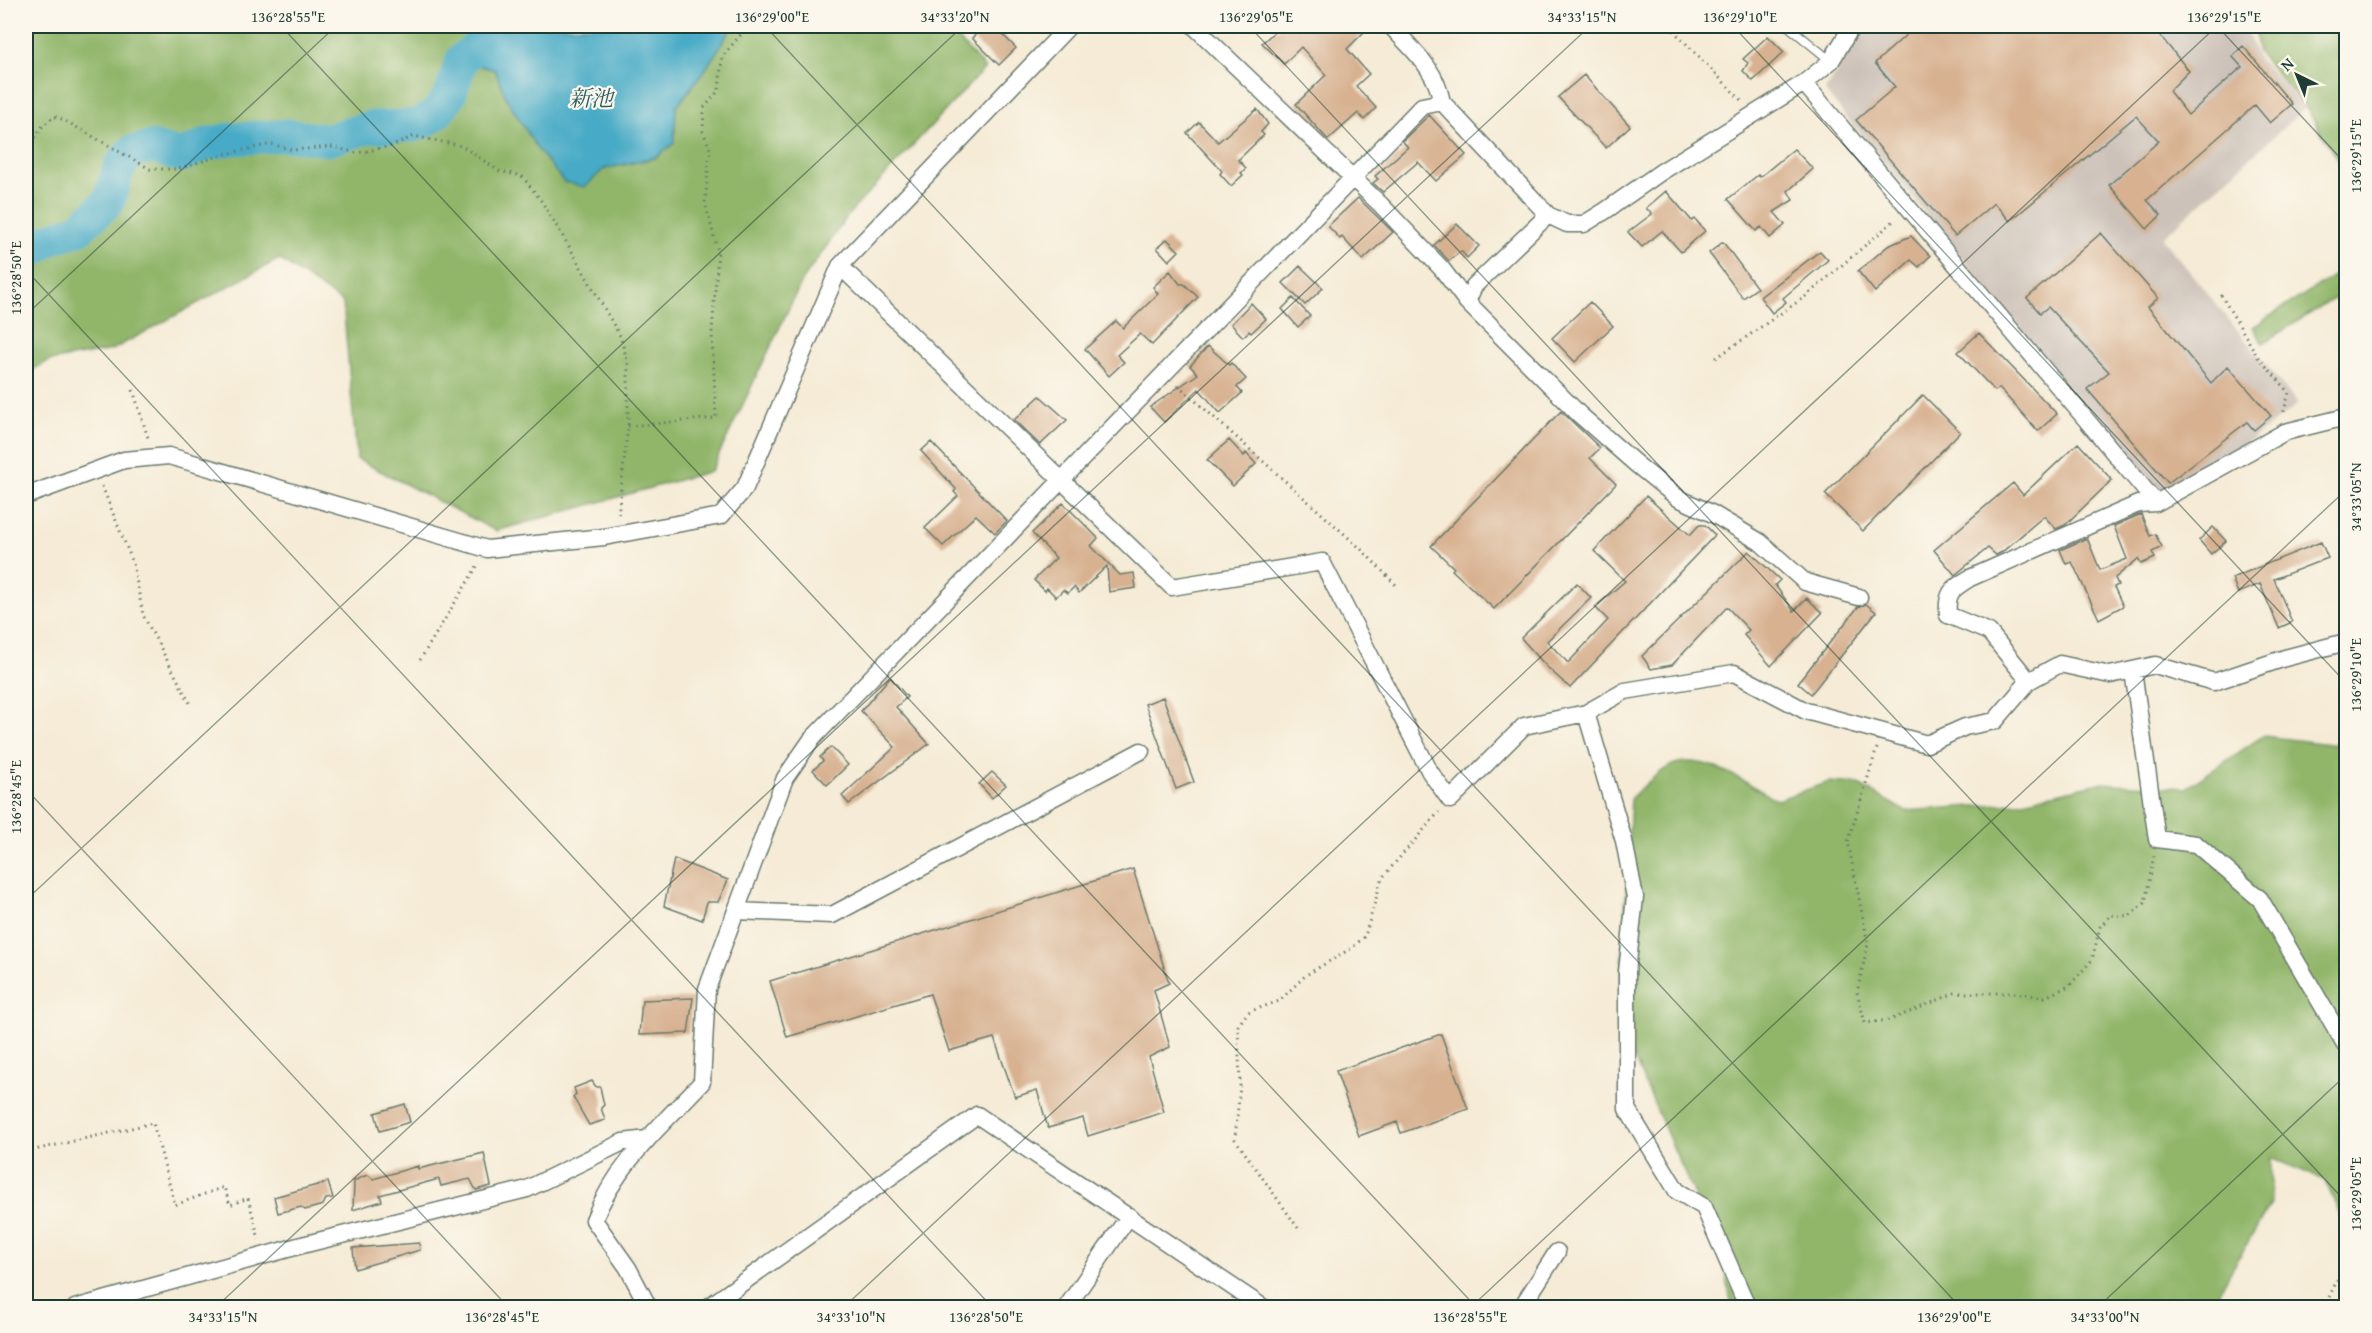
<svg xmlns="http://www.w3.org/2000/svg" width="2372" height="1333" font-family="'Gentium Book Plus','Noto Serif JP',serif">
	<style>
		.industrial { fill: #cdc2b9 }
		.forest { fill: #91b66a; stroke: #587a4f; stroke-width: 1.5 }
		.water { fill: #46aac6; stroke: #32747d; stroke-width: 1.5 }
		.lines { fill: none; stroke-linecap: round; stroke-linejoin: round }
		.river { stroke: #46aac6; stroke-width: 33 }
		.building { fill: #d7b190 }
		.lane-casing { stroke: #6a7a6d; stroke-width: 10 }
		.street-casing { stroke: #6a7a6d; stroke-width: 19 }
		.path { stroke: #6a7a6d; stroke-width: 3; stroke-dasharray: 1.5 4.5; stroke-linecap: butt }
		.lane { stroke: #fff; stroke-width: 8 }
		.street { stroke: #fff; stroke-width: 16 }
		.ticks { fill: none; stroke: #1f3d34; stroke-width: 1.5; stroke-opacity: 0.45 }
		.labels { text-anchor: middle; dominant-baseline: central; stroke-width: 4.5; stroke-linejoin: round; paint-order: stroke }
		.water-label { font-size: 22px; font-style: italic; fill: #2b5e60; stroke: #fbf7ec }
		.neatline { fill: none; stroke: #1f3d34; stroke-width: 2 }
		.ticks-label { font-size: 15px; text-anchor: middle; fill: #1f3d34 }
	</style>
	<rect width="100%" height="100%" fill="#fbf7ec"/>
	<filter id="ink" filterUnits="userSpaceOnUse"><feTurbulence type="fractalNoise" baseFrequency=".0167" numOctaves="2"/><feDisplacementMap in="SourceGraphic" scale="12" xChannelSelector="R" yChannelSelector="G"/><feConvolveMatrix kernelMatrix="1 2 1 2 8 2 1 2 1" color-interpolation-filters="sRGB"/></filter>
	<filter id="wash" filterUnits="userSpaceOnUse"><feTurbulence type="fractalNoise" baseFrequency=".008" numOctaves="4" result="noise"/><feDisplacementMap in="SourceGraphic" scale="24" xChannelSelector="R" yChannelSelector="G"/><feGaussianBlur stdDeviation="1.35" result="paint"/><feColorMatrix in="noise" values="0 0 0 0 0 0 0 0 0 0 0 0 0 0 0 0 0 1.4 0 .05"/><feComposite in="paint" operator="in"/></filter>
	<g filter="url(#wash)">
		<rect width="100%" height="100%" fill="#f5ebd6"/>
		<path class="industrial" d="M1865,26H2245L2258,58L2306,107L2162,238L2298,404L2226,458L2156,494L1825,91Z"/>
		<path class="forest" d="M26,26H474L475,34L450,67L473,64L495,70L507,100L604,169L656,158L674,143L676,108L705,70L733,26H946L985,68L849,214L802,281L711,471L496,531L357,459L343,303L279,259L112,350L49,361L26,373Z
			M2255,26H2346V174L2306,107L2258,52Z
			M2346,268V291L2263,343L2253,327Z
			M2263,736L2346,746V1229L2325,1180L2271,1158V1203L2220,1290L2215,1307H1732L1724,1263L1619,1024L1631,798C1643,787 1663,766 1679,763C1711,756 1750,786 1777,800L1829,782L1857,784L1905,811L2015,803L2099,783L2186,788Z"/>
		<path class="water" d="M474,26H733L705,70L676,107L674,143L656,157L604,169L585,187L564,182L538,150L507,100L495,70L473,64L451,109L437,98L450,67L475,34Z"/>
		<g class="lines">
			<path class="river" d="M26,252L33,251L50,239L79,229L109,201L119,168L131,152L152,147L181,156L207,144L231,139L289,135L328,140L370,127L412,126L424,122L437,113L450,95L462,59L504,26"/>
		</g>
		<g id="blocks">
			<path class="building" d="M984,26H994L1016,48L999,65L972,38Z
				M1281,26H1370L1347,49L1369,74L1356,86L1376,108L1364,120L1358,113L1328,140L1296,104L1326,75L1301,47L1284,64L1262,43Z
				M1916,26H2152L2189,71L2169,91L2188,115L2242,67L2232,56L2243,46L2292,104L2270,123L2255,105L2147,200L2161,215L2147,229L2109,185L2159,141L2136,116L2010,221L1994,203L1955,236L1856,120L1895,87L1875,63Z
				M1768,36L1784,52L1753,81L1743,71L1748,63L1743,59Z
				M1584,75L1630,126L1606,148L1558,97Z
				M1257,109L1268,124L1261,132L1264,135L1238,160L1246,168L1241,173L1243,175L1231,186L1220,174L1222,171L1187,133L1199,122L1218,142Z
				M1429,115L1466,155L1436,181L1418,162L1383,192L1373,183L1378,179L1375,176L1408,147L1402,141Z
				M1794,149L1813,169L1788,191L1793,200L1774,212L1785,225L1770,238L1761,227L1756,231L1728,199L1758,175L1760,177Z
				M1666,191L1692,221L1695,219L1705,231L1681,252L1662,231L1642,247L1628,232L1652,214L1646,208Z
				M1358,198L1393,232L1363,260L1342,237L1340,239L1328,226Z
				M1457,224L1479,246L1467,258L1461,251L1449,261L1434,245Z
				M2101,233L2158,298L2148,307L2211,383L2228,366L2271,416L2254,430L2247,422L2168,483L2087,389L2109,372L2048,307L2040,313L2027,298Z
				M1911,236L1930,256L1919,267L1911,260L1875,292L1858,271L1888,246Z
				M1167,239L1179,251L1169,261L1157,248Z
				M1723,242L1757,288L1743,298L1709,253Z
				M1820,251L1828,260L1783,298L1786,302L1772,313L1760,297Z
				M1300,266L1323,288L1305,305L1283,283Z
				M1170,271L1180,284H1184L1198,297L1152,345L1140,334L1117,355L1124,362L1109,376L1085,349L1116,321L1123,328L1158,294L1153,287Z
				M1293,298L1310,316L1298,327L1282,309Z
				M1590,302L1613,326L1575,362L1552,338Z
				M1251,303L1266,319L1251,333L1249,331L1243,337L1231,324Z
				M1979,333L2057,414L2038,431L1999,388L1995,391L1958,352Z
				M1208,346L1229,365L1231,363L1246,379L1237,387L1242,393L1220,413L1199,389L1164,422L1150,407L1198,374L1190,366Z
				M1923,395L1960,432L1863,531L1825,494Z
				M1040,396L1067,420L1040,445L1014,420Z
				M1561,411L1600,448L1590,458L1616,484L1494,609L1452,570L1454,568L1431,546Z
				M1229,440L1244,456L1246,453L1256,464L1233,486L1207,460Z
				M931,442L1007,521L995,533L976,515L943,546L925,528L958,496L954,492L956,489L921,451Z
				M2078,443L2112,480L2065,525L2056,529L2044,516L2002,552L1996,555L1988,548L1955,575L1934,550L2013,483L2023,495Z
				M1646,496L1690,535L1699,525H1705L1715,535L1570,688L1547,667L1521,638L1577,583L1591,598L1547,641L1568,663L1608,620L1595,607L1625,581L1594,551Z
				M1063,503L1098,538L1091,546L1120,575L1134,573L1136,588L1109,592L1107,566L1079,593L1074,587L1068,593L1063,590L1056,597L1047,588L1045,591L1034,580L1056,558L1032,533Z
				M2141,514L2150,536L2155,534L2162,547L2152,552L2155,558L2141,564L2138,559L2115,578L2118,585L2114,587L2123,606L2099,619L2072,562L2066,564L2060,550L2087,538L2100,570L2127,559L2114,526Z
				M2213,527L2226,541L2211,554L2199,540Z
				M2321,542L2328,558L2274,579L2292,622L2279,628L2260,584L2238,593L2232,578Z
				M1749,551L1780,580L1775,585L1794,611L1807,598L1822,613L1771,666L1744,635L1749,630L1727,607L1672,665L1651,669L1642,656Z
				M1866,604L1876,612L1811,694L1798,683L1858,607Z
				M890,677L907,697L896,707L929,744L849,804L842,796L895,747L861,711Z
				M1163,697L1194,782L1176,789L1145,704Z
				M831,747L848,765L827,785L813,770L823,761L820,757Z
				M992,772L1006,785L992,798L979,784Z
				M674,859L728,880L718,902H707L702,920L664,906Z
				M1133,869L1169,983L1154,990L1170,1047L1149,1057L1164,1112L1088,1136L1083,1118L1048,1128L1037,1090L1015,1097L994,1038L949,1051L930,994L787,1037L770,981Z
				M693,998L688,1033L639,1035L642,1000Z
				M1441,1034L1468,1109L1401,1133L1397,1122L1359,1136L1336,1071Z
				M592,1081L596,1087H600L604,1105L601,1108L605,1120L589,1125L573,1097L576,1094L574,1088Z
				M405,1104L410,1122L380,1131L375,1113Z
				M484,1153L491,1186L476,1190L470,1179L441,1186L439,1179L380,1195L382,1201L353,1210L354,1181L362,1177L368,1175L373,1179L418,1166V1169Z
				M328,1182L333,1198L326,1199L323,1205L305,1210L301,1207L278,1213L274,1197Z
				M419,1243L420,1250L355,1269L353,1248Z"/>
		</g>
	</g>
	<g filter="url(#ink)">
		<use href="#blocks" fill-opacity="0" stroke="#6a7a6d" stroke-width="1.5"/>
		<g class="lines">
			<defs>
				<path id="lane" d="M1788,26L1831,61"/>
				<path id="street" d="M1194,26L1381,205L1442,269L1467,302L1580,415L1636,464L1678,498L1713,514L1760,542L1805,582L1859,597
					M1391,26C1414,52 1435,67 1442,102L1548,215L1567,224H1584L1605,211L1661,172L1804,83L1831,61L1852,26
					M1804,83L2156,503
					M840,266L1172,587L1322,562L1430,772L1450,800L1524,726L1586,713L1625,691L1734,673L1806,711L1927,744L1965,727L1995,721L2029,681L2060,664L2110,675L2155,665L2214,682L2285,658L2346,642
					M1467,302L1474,286L1548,215
					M26,496L124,460L169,456L487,549L604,537L721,516L745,488L840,266L1069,26
					M2133,671L2157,839L2196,844L2260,899L2346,1046
					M2029,681L1989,632L1948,615C1946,592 1952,589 1970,578L2138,504L2156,503L2285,432L2346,417
					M1586,713L1624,841L1635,897L1627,972V1109L1677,1191L1704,1207L1748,1308
					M737,911L832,915L1141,751
					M75,1308L302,1245L527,1189L623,1142L647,1139
					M649,1308L628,1268L594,1220C615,1165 663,1124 702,1082L707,989L785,778L812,739L1422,106L1442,102
					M707,1308L977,1115L1264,1308
					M1066,1308L1129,1216
					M1521,1308L1557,1252"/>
			</defs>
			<use href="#lane" class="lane-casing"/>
			<use href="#street" class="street-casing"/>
			<path class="path" d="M1669,26L1743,102
				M26,153L41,128L54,116L64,120L150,169H178L225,154L272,144L292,150L333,147L357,153L392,146L414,136L462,146L499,171L522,176L540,199L570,248L620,336L628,363V426L618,516
				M2221,295L2258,357L2289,392L2283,415
				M1716,358L1806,296L1896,219
				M1178,385L1360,548L1396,585
				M133,390L149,441
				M628,426L716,418L712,333L718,251L705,203L710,149L703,131L704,108L719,90L722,57L748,26
				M102,486L133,563L143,615L191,705
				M420,660L479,563
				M1877,748L1848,842L1868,944L1857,992L1865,1023L1890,1020L1955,993H2013L2045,997L2069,986L2092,960L2100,927L2111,915L2129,916L2145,903L2154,855
				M26,752V754
				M26,1152L153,1123L175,1205L224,1187L230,1205L248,1198L259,1239
				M1298,1228L1235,1139L1240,1086L1238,1026L1248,1012L1279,1001L1306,975L1352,948L1365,936L1382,878L1439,812
				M49,1308L58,1305
				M2324,1308L2346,1261"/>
			<use href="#lane" class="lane"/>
			<use href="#street" class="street"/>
		</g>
	</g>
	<path class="ticks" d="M281,26L1477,1308M765,26L1961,1308M1249,26L2346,1202M1733,26L2346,683M2217,26L2346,164M26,270L993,1308M26,315L336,26M26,789L509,1308M26,900L963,26M215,1308L1590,26M843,1308L2217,26M1470,1308L2346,490M2097,1308L2346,1075"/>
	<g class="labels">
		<g class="water-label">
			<text x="591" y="98">新池</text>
		</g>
	</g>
	<rect width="2372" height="1333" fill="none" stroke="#fbf7ec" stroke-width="66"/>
	<g transform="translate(2297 75) rotate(317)" stroke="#fbf7ec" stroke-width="4.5" paint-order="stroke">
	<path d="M0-4.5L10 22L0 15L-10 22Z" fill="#1f3d34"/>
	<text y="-9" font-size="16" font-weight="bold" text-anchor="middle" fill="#1f3d34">N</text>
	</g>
	<rect x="33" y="33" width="2306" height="1267" class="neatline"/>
	<g class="ticks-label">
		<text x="288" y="22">136°28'55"E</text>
		<text x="772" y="22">136°29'00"E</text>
		<text x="955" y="22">34°33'20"N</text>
		<text x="1256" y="22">136°29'05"E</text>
		<text x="1582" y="22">34°33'15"N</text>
		<text x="1740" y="22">136°29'10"E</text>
		<text x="2224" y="22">136°29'15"E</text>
		<text transform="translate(2356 156) rotate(-90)" y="5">136°29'15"E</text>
		<text transform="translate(16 278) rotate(-90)" y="5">136°28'50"E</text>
		<text transform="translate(2356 497) rotate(-90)" y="5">34°33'05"N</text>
		<text transform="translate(2356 675) rotate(-90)" y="5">136°29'10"E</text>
		<text transform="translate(16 797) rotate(-90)" y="5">136°28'45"E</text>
		<text transform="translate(2356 1194) rotate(-90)" y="5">136°29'05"E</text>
		<text x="223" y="1322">34°33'15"N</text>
		<text x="502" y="1322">136°28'45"E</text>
		<text x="851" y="1322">34°33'10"N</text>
		<text x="986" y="1322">136°28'50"E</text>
		<text x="1470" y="1322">136°28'55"E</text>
		<text x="1954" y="1322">136°29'00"E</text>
		<text x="2105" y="1322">34°33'00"N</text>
	</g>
</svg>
